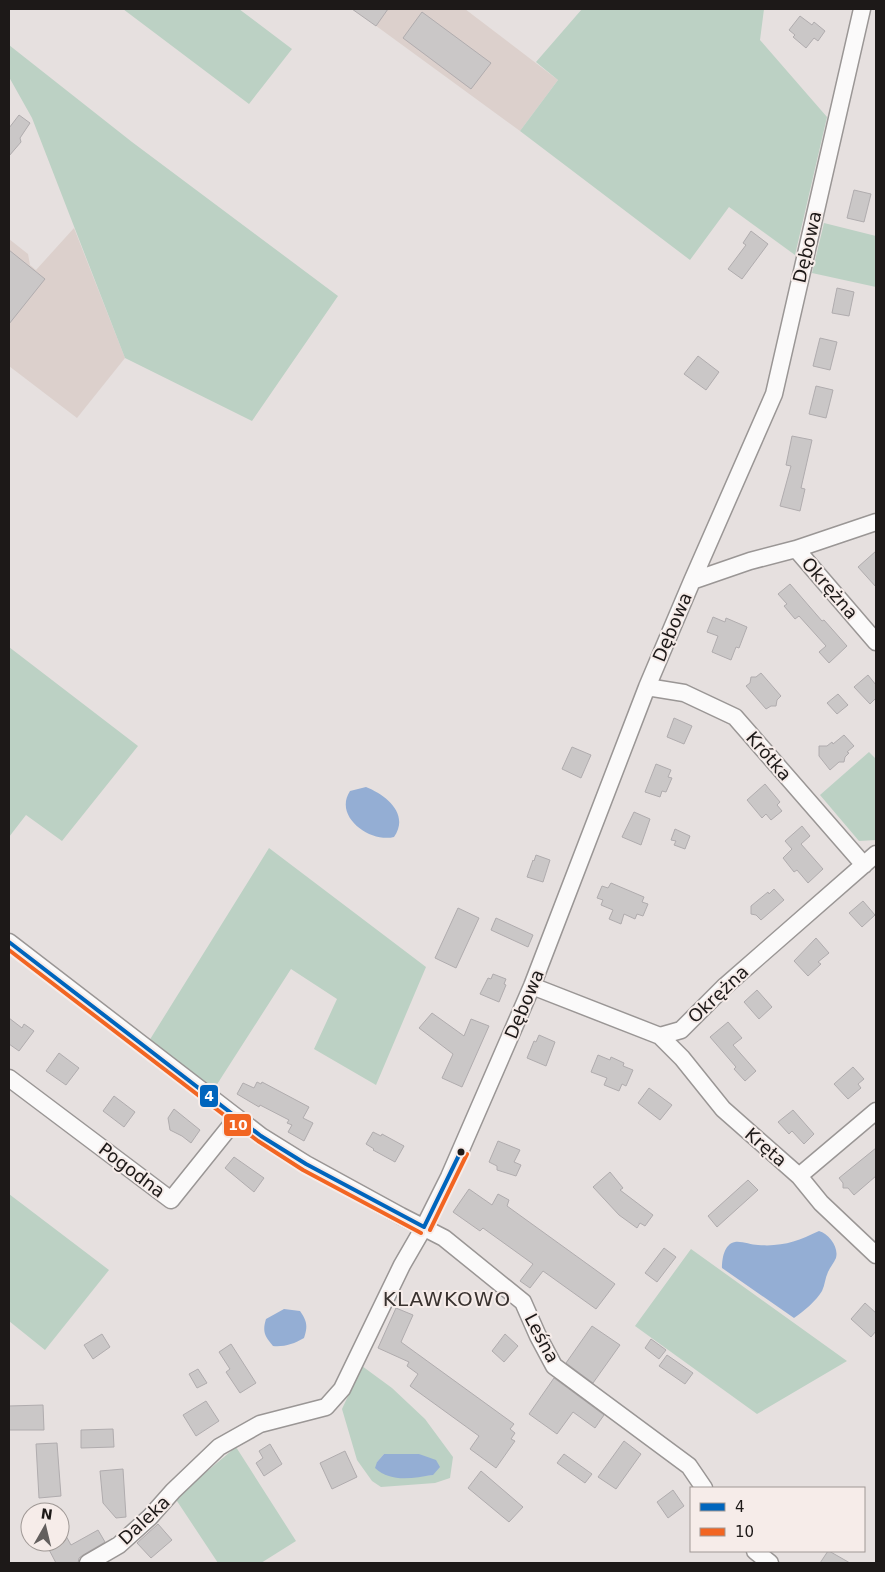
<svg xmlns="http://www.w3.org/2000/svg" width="885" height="1572" font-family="'DejaVu Sans',sans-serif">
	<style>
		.built { fill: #dcd0cc }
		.green { fill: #bcd1c4; fill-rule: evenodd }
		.water { fill: #94aed4 }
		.building { fill: #cac7c7; stroke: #b0acae }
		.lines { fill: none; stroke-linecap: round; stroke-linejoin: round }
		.minor-casing { stroke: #9a9695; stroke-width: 19 }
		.minor { stroke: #fbfafa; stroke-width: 16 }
		.bus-1-casing { stroke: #f6ece9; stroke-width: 8 }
		.bus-2-casing { stroke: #f6ece9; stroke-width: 8 }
		.bus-1 { stroke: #0065bd; stroke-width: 4 }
		.bus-2 { stroke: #f26522; stroke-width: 4 }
		.bus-dot { fill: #1d1918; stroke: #f6ece9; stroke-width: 2 }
		.labels { text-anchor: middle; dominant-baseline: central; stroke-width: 4; stroke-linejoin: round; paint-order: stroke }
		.street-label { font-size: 18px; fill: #1d1918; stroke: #f6ece9 }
		.quarter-label { font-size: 20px; letter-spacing: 1px; fill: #39322f; stroke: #f6ece9 }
		.line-badge { stroke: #f6ece9; stroke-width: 2 }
		.badge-label { font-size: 14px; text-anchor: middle; font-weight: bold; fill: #fff }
	</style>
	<rect width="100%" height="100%" fill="#e6e0df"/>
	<path class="built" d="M353,9H465L558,80L520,131Z
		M74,228L125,358L77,418L9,366V239L28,254L30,265L36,270Z"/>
	<path class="green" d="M123,9H239L292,49L249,104Z
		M582,9H764L760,40L827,117L795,255L729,207L690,260L520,131L558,80L536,62Z
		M9,45L132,142L338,296L252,421L125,358L32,118L9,77Z
		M824,223L876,236V287L812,273Z
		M9,647L138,746L62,841L26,815L9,837Z
		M869,752L876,759V840L859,841L820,795Z
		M269,848L426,967L376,1085L314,1049L337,999L291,969L214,1089L149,1041Z
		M9,1194L109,1270L45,1350L9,1321Z
		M691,1249L847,1361L757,1414L635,1326Z
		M362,1366L392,1388L425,1419L453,1457L450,1478L435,1483L381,1487L372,1481L357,1460L342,1409ZM384,1454H419L433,1475L424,1476L377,1462Z
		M236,1447L296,1541L261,1563H218L175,1498Z"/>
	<path class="water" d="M366,787C386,795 410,814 394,837C371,843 333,817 350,791Z
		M819,1231C829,1234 839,1247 836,1258C834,1263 830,1267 828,1272C825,1278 825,1285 822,1291C816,1301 804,1311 794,1318L722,1268C722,1259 724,1244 735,1242C742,1241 751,1245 758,1245C782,1247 798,1241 819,1231Z
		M284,1309L300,1311C307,1321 308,1326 304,1338C294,1344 284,1347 273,1346C265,1336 262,1332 266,1319Z
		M384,1454H419L436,1460L440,1467L433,1475C413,1478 391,1483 375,1468L377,1462Z"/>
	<path class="building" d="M352,9H388L376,26Z
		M422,12L491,63L471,89L403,38Z
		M800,16L812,25L814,22L825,31L818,41L814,38L806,48L793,37L795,35L789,30Z
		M19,115L30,123L20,138L21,142L9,156V128Z
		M854,190L871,194L864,222L847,218Z
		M751,231L768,244L742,279L728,269L746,245L743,243Z
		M9,250L45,279L9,324Z
		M837,288L854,292L849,316L832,313Z
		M820,338L837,342L830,370L813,366Z
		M698,356L719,372L706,390L684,374Z
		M816,386L833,390L826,418L809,414Z
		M792,436L812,440L801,488L805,489L800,511L780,506L791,466L786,465Z
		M876,551V587L858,567Z
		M790,584L822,621L824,620L847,646L829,663L819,652L826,646L799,616L795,619L784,606L787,604L778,594Z
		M713,617L725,622L726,618L747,627L739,648L736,647L731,660L712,652L718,636L707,632Z
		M761,673L781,696L777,700L776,706H771L766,709L746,686L750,683L751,677H756Z
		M868,675L876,685V698L870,704L854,687Z
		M838,694L848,705L837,714L827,703Z
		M674,718L692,726L684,744L667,737Z
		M844,735L854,746L847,752L849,753L845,757L844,762H839L830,770L819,756V746H827L832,742L833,744Z
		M572,747L591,755L581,778L562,769Z
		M656,764L671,770L668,777L672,778L666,792L662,791L660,797L645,792Z
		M765,784L780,802L777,805L782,811L771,820L766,814L762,818L747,800Z
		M634,812L650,819L641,845L622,837Z
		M802,826L810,836L801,844L823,869L808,883L797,870L794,872L783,858L792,849L785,841Z
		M675,829L690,836L685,849L674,845L676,841L671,840Z
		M536,855L550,860L543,882L527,877L533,860L534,861Z
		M611,883L644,897L642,902L648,904L643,916L637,914L635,919L624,914L621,924L609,919L613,910L601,905L603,900L597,898L602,886L608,888Z
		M774,889L784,900L761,920L756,915L751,914V906L768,892L769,894Z
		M863,901L875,915L862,927L849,913Z
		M458,908L479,918L456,968L435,958Z
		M496,918L533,935L528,947L491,930Z
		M816,938L829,953L818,962L821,964L808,976L794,961Z
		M493,974L506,979L504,984L506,985L499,1002L480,994L488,978L491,979Z
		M757,990L772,1007L759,1019L744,1002Z
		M432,1013L464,1036L471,1019L489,1026L462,1087L442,1078L453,1054L419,1028Z
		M9,1018L22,1028L24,1024L34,1031L19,1051L9,1044Z
		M728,1022L742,1038L733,1045L756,1071L745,1081L734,1069L736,1067L710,1037Z
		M539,1035L555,1042L546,1066L527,1058L534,1041L536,1042Z
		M59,1053L79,1068L66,1085L46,1071Z
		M598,1055L610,1060L611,1057L624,1063L623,1066L633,1070L626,1086L622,1084L619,1091L604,1085L607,1078L591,1072Z
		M853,1067L864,1079L858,1084L861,1088L848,1099L834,1084Z
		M257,1082L261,1084L262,1082L309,1107L303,1118L313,1123L304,1141L288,1132L292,1125L287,1123L289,1120L260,1105L259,1107L237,1094L243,1083L254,1088Z
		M649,1088L672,1105L660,1120L638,1103Z
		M114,1096L135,1112L124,1127L103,1111Z
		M174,1109L200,1130L191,1143L182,1136L170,1130L168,1118Z
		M793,1110L814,1134L804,1144L792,1131L789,1134L778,1122Z
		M373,1132L381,1136L382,1134L404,1146L395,1162L373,1150L374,1149L366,1144Z
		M498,1141L520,1150L514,1162L521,1165L516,1176L497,1170V1166L489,1162Z
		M876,1148V1176L854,1195L848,1188H843V1183L839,1178Z
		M234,1157L264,1178L254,1192L225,1168Z
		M610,1172L623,1188L620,1190L653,1215L645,1226L640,1223L637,1228L619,1215L593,1187Z
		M748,1180L758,1190L717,1227L708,1216Z
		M469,1189L492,1205L498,1194L509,1200L507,1206L615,1284L596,1309L543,1271L530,1288L520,1281L533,1264L483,1228L480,1231L453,1212Z
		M664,1248L676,1257L657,1282L645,1273Z
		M865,1303L876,1313V1331L871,1337L851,1319Z
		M396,1308L413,1315L401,1342L514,1424L510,1429L515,1433L511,1439L515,1441L496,1468L470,1449L479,1436L410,1386L418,1374L407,1366L409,1362L378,1348Z
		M592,1326L620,1345L593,1383L566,1363Z
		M102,1334L110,1347L93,1359L84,1345Z
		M505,1334L518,1346L504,1362L492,1351Z
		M651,1339L666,1350L659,1359L645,1348Z
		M231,1344L256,1383L240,1393L226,1372L230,1369L219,1352Z
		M667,1355L693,1373L685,1384L659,1366Z
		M198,1369L207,1383L197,1388L189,1374Z
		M554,1378L604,1415L595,1428L573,1412L557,1434L529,1414Z
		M206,1401L219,1421L196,1436L183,1415Z
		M43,1405L44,1430H9V1406Z
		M113,1429L114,1447L81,1448V1430Z
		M624,1441L641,1454L616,1489L598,1477Z
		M57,1443L61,1496L39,1498L36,1444Z
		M270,1444L282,1464L264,1476L256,1463L263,1458L259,1451Z
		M345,1451L357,1477L332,1489L320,1463Z
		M564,1454L592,1474L585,1483L557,1463Z
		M123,1469L126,1517L116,1518L103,1503L100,1471Z
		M481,1471L523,1507L509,1522L468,1488Z
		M673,1490L684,1506L668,1518L657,1502Z
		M158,1524L172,1540L151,1558L137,1543Z
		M60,1525L71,1545L98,1530L105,1542L83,1555L79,1558L78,1563H56L45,1542H60Z
		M828,1551H829L850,1563H820Z"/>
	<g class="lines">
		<defs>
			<path id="minor" d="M796,549L876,522
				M692,581L750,561L796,549L876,642
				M647,687L684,693L735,717L864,865
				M9,942L261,1136L306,1164L401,1216L444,1238L523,1302L538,1336L554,1366L689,1466L704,1488
				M532,986L660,1036L681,1030L724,987L876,854
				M660,1036L682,1058L723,1109L799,1176L821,1203L876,1255
				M9,1078L171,1200L236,1119
				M799,1176L876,1111
				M755,1551L770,1563
				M88,1563L119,1545L150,1517L173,1491L219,1447L260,1424L326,1407L342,1389L402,1265L424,1227L449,1177L532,986L647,687L692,581L774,394L862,9"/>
		</defs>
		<use href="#minor" class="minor-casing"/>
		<use href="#minor" class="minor"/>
		<defs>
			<path id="bus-1" d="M9,942L261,1136L306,1164L424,1227
				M424,1227L461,1151"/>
			<path id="bus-2" d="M9,950L258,1141L303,1170L421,1233
				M430,1230L467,1154"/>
		</defs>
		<use href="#bus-1" class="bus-1-casing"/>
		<use href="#bus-2" class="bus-2-casing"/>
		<use href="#bus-1" class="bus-1"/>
		<use href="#bus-2" class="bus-2"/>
	</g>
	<circle class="bus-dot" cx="461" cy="1152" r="4.5"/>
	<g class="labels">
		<g class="street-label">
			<text transform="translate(807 247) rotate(-77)">Dębowa</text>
			<text transform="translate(830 588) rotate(49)">Okrężna</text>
			<text transform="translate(672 627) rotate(-67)">Dębowa</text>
			<text transform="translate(769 756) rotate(49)">Krótka</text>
			<text transform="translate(718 994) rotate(-43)">Okrężna</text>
			<text transform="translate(524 1004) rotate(-67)">Dębowa</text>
			<text transform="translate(766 1147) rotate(41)">Kręta</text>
			<text transform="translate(132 1170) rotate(37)">Pogodna</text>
			<text transform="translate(542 1338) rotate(62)">Leśna</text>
			<text transform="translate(144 1520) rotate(-43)">Daleka</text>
		</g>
		<g class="quarter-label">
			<text x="447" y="1299">KLAWKOWO</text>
		</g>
	</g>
	<g class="line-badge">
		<rect x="199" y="1084" width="20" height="24" rx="5" fill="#0065bd"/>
		<rect x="223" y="1113" width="29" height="24" rx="5" fill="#f26522"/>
	</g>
	<g class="badge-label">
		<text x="209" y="1101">4</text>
		<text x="238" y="1130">10</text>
	</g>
	<rect width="885" height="1572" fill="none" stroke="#1d1918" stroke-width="20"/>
	<rect x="690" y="1487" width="175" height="65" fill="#f6ece9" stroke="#9f9895"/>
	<rect x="700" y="1503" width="25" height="8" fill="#0065bd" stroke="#9f9895"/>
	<text x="735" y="1512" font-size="15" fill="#1d1918">4</text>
	<rect x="700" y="1528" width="25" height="8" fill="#f26522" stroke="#9f9895"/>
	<text x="735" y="1537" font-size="15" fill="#1d1918">10</text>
	<g transform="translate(45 1527) rotate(8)"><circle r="24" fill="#f6ece9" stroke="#9f9895"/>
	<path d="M0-4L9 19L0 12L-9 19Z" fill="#635f5e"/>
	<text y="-8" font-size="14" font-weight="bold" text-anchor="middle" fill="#1d1918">N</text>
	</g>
</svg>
